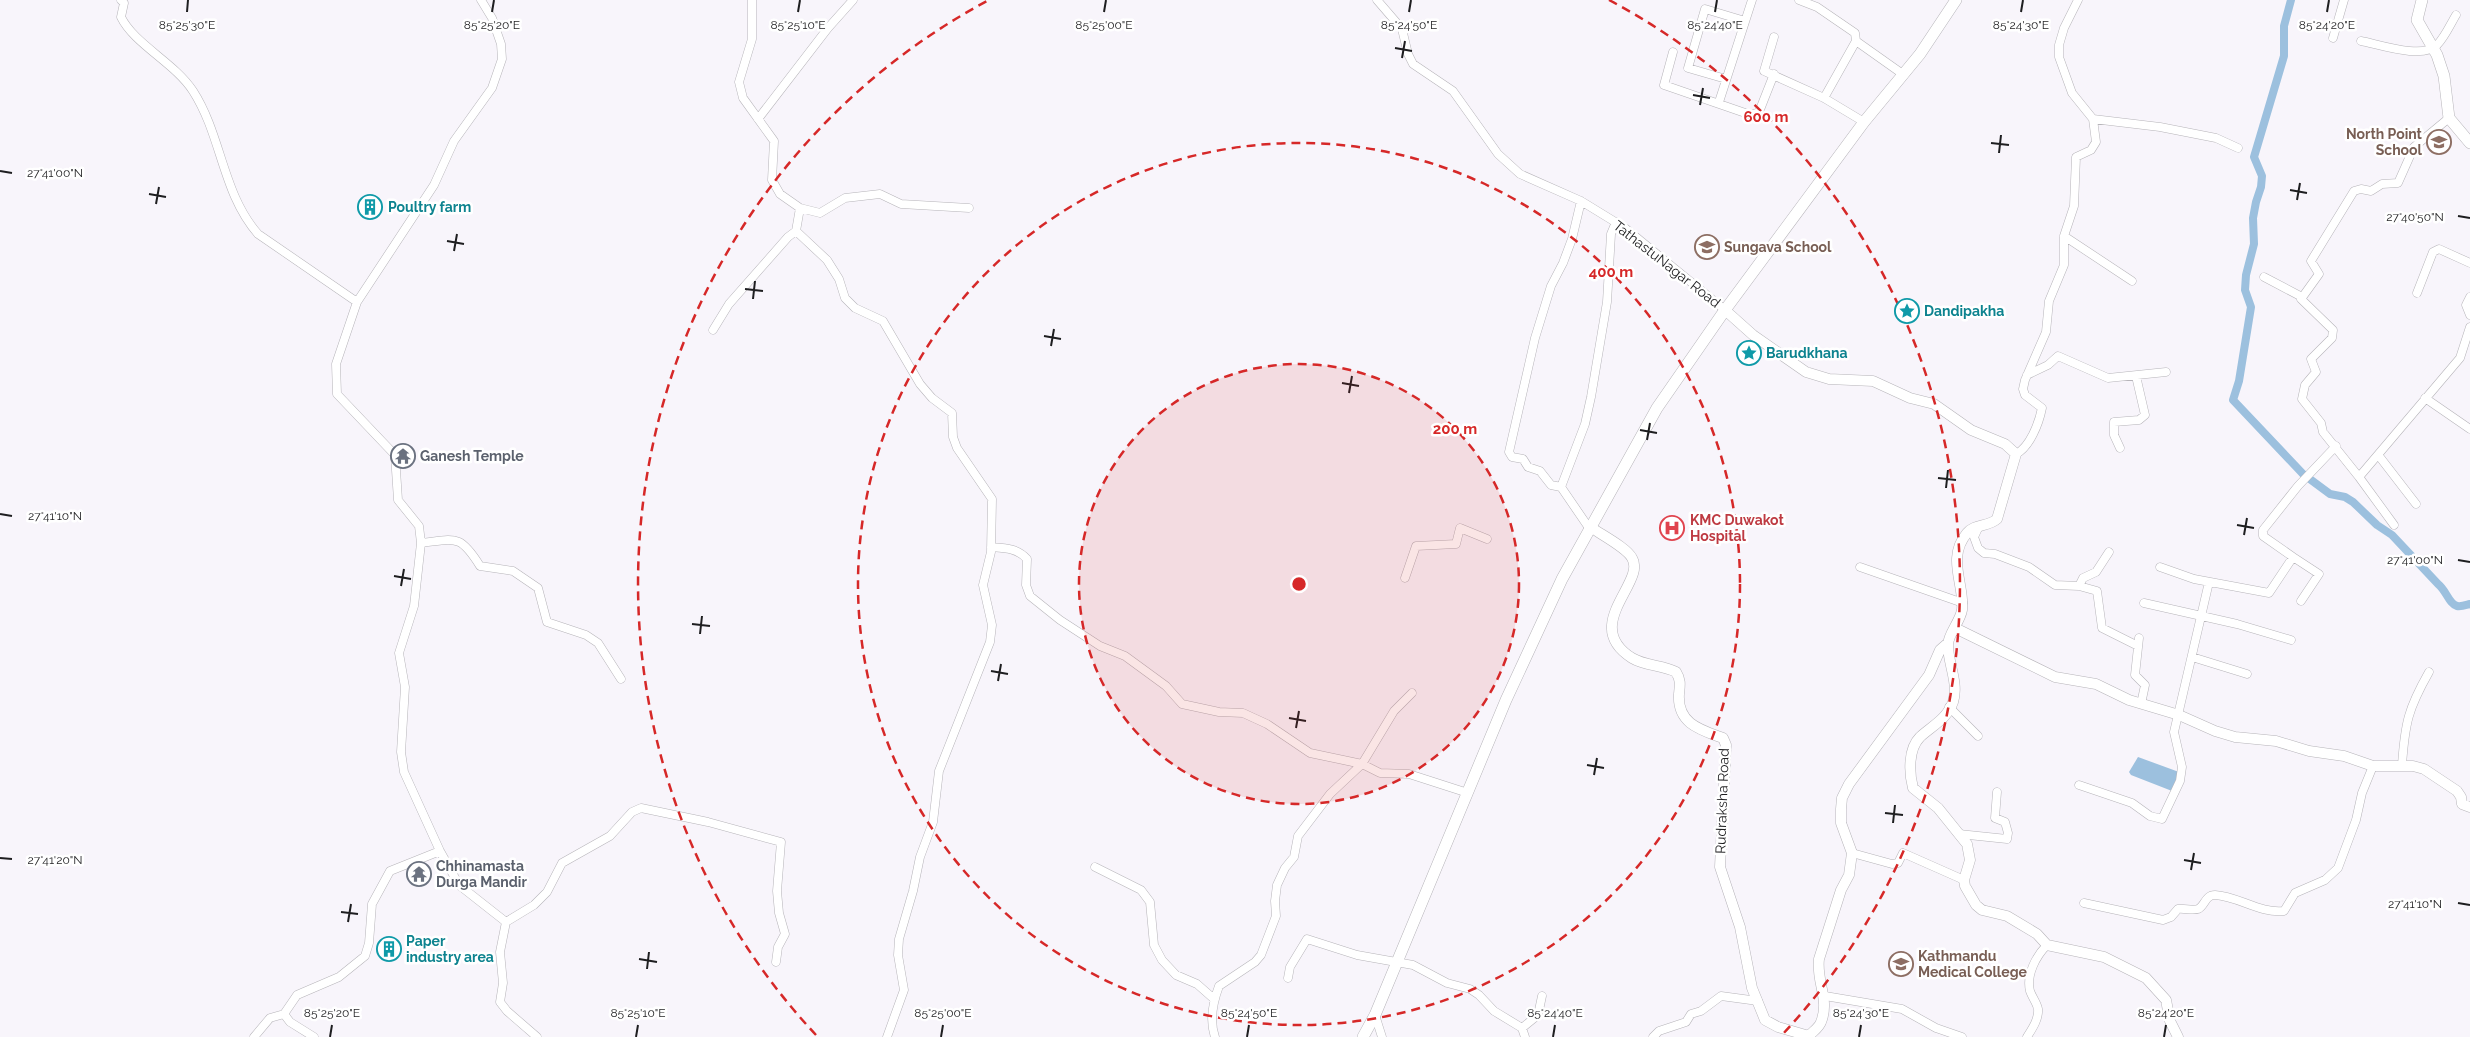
<svg xmlns="http://www.w3.org/2000/svg" width="2470" height="1037" font-family="Raleway,sans-serif">
	<style>
		.water { fill: #9cc0de }
		.lines { fill: none; stroke-linecap: round; stroke-linejoin: round }
		.canal { stroke: #9cc0de; stroke-width: 8 }
		.minor-casing { stroke: #b6b4b9; stroke-width: 9 }
		.tertiary-casing { stroke: #b6b4b9; stroke-width: 11 }
		.secondary-casing { stroke: #b6b4b9; stroke-width: 12 }
		.minor { stroke: #fff; stroke-width: 8 }
		.tertiary { stroke: #fff; stroke-width: 10 }
		.secondary { stroke: #fff; stroke-width: 11 }
		.ticks { fill: none; stroke: #1e1e20; stroke-width: 2 }
		.ring { fill: none; stroke: #d62828; stroke-width: 2.5; stroke-dasharray: 9 6 }
		.labels { text-anchor: middle; dominant-baseline: central; stroke-width: 5; stroke-linejoin: round; paint-order: stroke }
		.education-label { font-size: 14px; font-weight: bold; fill: #785e54; stroke: #fff; text-anchor: start }
		.culture-label { font-size: 14px; font-weight: bold; fill: #0d838f; stroke: #fff; text-anchor: start }
		.street-label { font-size: 14px; fill: #1e1e20; stroke: #fff }
		.worship-label { font-size: 14px; font-weight: bold; fill: #5b616d; stroke: #fff; text-anchor: start }
		.health-label { font-size: 14px; font-weight: bold; fill: #be3a42; stroke: #fff; text-anchor: start }
		.ticks-label { font-size: 12px; text-anchor: middle; fill: #1e1e20; stroke: #fff; stroke-width: 5; stroke-linejoin: round; paint-order: stroke }
		.centre { fill: #d62828; stroke: #fff; stroke-width: 2.5 }
		.ring-label { font-size: 15px; text-anchor: middle; font-weight: bold; fill: #d62828; stroke: #fff; stroke-width: 5; stroke-linejoin: round; paint-order: stroke }
	</style>
	<rect width="100%" height="100%" fill="#f8f5fb"/>
	<path class="water" d="M2138,757L2179,772L2172,791L2131,775L2129,772Z"/>
	<g class="lines">
		<path class="canal" d="M2291,0L2284,26V56L2254,157L2262,176L2261,187L2256,202L2253,218L2254,244L2246,275L2245,290L2251,307L2239,381L2233,400L2303,474L2330,494L2345,497L2353,502L2377,525L2392,535L2438,584C2446,590 2449,604 2457,606C2461,607 2466,605 2470,604"/>
		<defs>
			<path id="minor" d="M121,0L124,3L121,17C134,44 175,63 193,91C222,136 222,193 258,234L357,302
				M481,0L492,18L501,44L502,59L492,88L454,141L434,185L357,302L336,364L337,394L395,455L398,500L419,526L421,543L414,606L399,653L405,687L401,752L404,772L440,851L459,885L506,922
				M752,0V39L739,82L743,98L774,141L772,180L780,194L800,208L820,213L845,198L880,194L901,204L969,208
				M1377,0L1402,29L1408,54L1413,64L1453,91L1498,154L1520,174L1581,201L1625,228L1725,310
				M1799,0L1817,7L1855,33L1856,41L1824,98
				M1774,37L1764,71L1824,98L1864,122
				M2333,38L2344,0
				M1856,41L1904,75
				M2361,41C2378,44 2423,60 2437,45C2445,37 2450,25 2456,15
				M1673,52L1664,85L1751,115L1759,112L1774,74
				M1726,79L1688,68L1705,9L1745,21
				M1719,102L1752,0
				M758,119L828,28L853,0
				M2093,119L2160,127L2216,138L2238,148
				M1581,201L1572,239L1563,263L1551,286L1535,338L1509,452L1512,457L1523,459L1528,467L1540,471L1551,485L1561,487L1587,525L1592,528
				M796,231L827,260L839,279L845,298L855,308L883,321L920,384L932,398L952,413L953,437L957,448L992,499L991,552L983,585L992,625L990,642L939,771L933,822L920,857L913,891L899,939L898,955L904,990L887,1037
				M2064,236L2132,281
				M2264,277L2302,297
				M2417,293L2433,252L2439,249L2470,263
				M2470,297L2466,305L2470,315
				M713,330L729,304L788,237L796,231L800,208
				M2027,375L2048,365L2058,356L2108,378L2166,372
				M2425,398L2470,429
				M2120,448L2114,435V422L2139,420L2145,415L2136,376
				M2016,454C2030,447 2039,423 2042,408L2025,395L2023,389L2025,380L2046,332L2049,301L2064,265V236L2074,206L2076,157L2091,150L2096,142L2093,119L2072,93L2059,57V45L2064,28L2078,0
				M2379,456L2416,504
				M2359,477L2323,432L2321,423L2302,399L2305,385L2316,372L2311,359L2332,338L2333,330L2301,299L2319,274L2311,261L2354,191L2361,189L2371,191L2382,184L2398,183L2414,147L2449,118
				M1561,487L1585,424L1591,397L1607,302L1611,234L1616,222
				M2394,525L2359,477L2460,358L2470,327
				M1979,526L1974,537L1978,548L1984,553L1995,554L2029,567L2055,585L2079,586L2097,591L2102,628L2138,646
				M421,543C456,539 460,534 480,566L513,571L538,588L547,622L586,635L598,643L621,679
				M991,547C1005,548 1017,548 1027,559L1026,585L1030,596L1060,620L1100,646L1125,656L1166,686L1182,704L1219,712L1243,713L1267,724L1310,753L1362,764L1380,773L1409,774L1468,793
				M2293,557L2319,574L2301,601
				M1860,567L1963,603
				M2160,567L2194,579L2269,593L2293,557L2263,536V530L2298,486L2336,446
				M1405,578L1416,546L1456,544L1460,528L1487,539
				M2079,586L2083,578L2096,572L2109,552
				M2144,603L2237,624L2291,640
				M2139,638L2135,675L2145,685L2141,704
				M2192,657L2247,674
				M1949,707L1978,736
				M2402,765C2405,723 2408,709 2429,672
				M2079,785L2132,803L2150,816L2162,819L2180,781L2182,767L2174,732L2209,582
				M1959,834L2007,839L2008,833L2005,822L1995,818L1997,792
				M1852,853L1892,864L1898,863L1903,853L1964,880
				M1095,867L1141,890L1150,902L1154,945L1162,960L1176,975L1197,984L1214,999
				M2084,903L2163,920L2171,917L2178,909C2184,908 2192,911 2198,909C2205,906 2205,895 2215,895C2238,896 2260,914 2284,911L2295,893L2325,880L2338,868L2356,820L2362,793L2373,766
				M1288,978L1290,967L1307,939L1357,955L1413,965L1447,983L1470,989L1479,995L1494,1011L1522,1028L1525,1037
				M1825,996L1902,1009L1936,1028L1962,1037
				M284,1014L290,1022L314,1037
				M1375,1015L1382,1037
				M1522,1028L1538,1015L1542,996
				M254,1037L270,1018L284,1014L297,995L339,977L365,956L369,943L372,904L390,871L440,851
				M537,1037L507,1011L500,1002L503,983L500,952L506,922L534,905L547,892L562,863L610,836L632,812L641,808L708,822L781,842L777,891L779,913L785,934L778,947L776,962
				M1215,1037C1209,1020 1213,1002 1219,986L1255,962L1261,955L1276,916L1275,901L1277,885L1285,868L1294,857L1298,836L1330,794L1362,764L1394,711L1412,693
				M1653,1037L1659,1031L1686,1022L1691,1014L1701,1011L1721,996L1758,1001
				M2027,1037C2032,1029 2039,1019 2038,1009C2037,1003 2032,997 2030,991C2026,975 2036,956 2047,945"/>
			<path id="tertiary" d="M1725,310L1753,335L1806,372L1829,379L1873,381L1910,398L1934,404L1971,430L2005,444L2016,454L1997,519C1988,527 1974,524 1967,533C1946,558 1965,585 1962,610C1960,622 1948,634 1948,645C1948,664 1959,683 1953,702C1947,719 1932,726 1920,737C1908,749 1909,773 1913,788L1938,808L1967,844L1970,860L1964,880L1965,886L1976,905L1982,910L2007,916L2037,934L2047,945L2104,957L2146,978L2166,1000L2170,1021L2178,1037
				M1592,528C1602,535 1627,548 1632,558C1647,582 1580,625 1632,658C1645,666 1662,665 1676,672C1681,680 1680,685 1679,694C1677,724 1701,730 1723,738L1726,745L1720,867L1740,927L1752,988L1765,1020L1778,1027L1809,1036
				M1955,628L2055,677L2096,684L2129,700L2179,715L2215,731L2235,737L2276,741L2309,751L2344,756L2373,766H2413L2424,769L2457,791L2461,797L2462,804L2470,807
				M1808,1037C1812,1032 1819,1028 1821,1022C1830,1000 1816,981 1819,959L1841,890L1849,875L1852,853L1841,823V809L1842,798L1849,784L1929,675L1940,650L1948,643"/>
			<path id="secondary" d="M2422,0L2417,20L2437,55L2444,76L2449,118L2470,143
				M1363,1037L1375,1015L1506,700L1562,579L1657,408L1725,310L1864,122L1920,54L1956,0"/>
		</defs>
		<use href="#minor" class="minor-casing"/>
		<use href="#tertiary" class="tertiary-casing"/>
		<use href="#secondary" class="secondary-casing"/>
		<use href="#minor" class="minor"/>
		<use href="#tertiary" class="tertiary"/>
		<use href="#secondary" class="secondary"/>
	</g>
	<path class="ticks" d="M187,12L188,0M492,12L494,0M798,12L800,0M1104,12L1106,0M1409,12L1411,0M1715,12L1717,0M2021,12L2023,0M2327,12L2329,0M1395,48L1412,51M1402,58L1405,41M1693,95L1710,98M1700,105L1703,88M1991,143L2009,145M1999,153L2001,135M0,171L12,173M2290,190L2307,193M149,194L166,197M2297,200L2300,183M156,204L159,187M2458,216L2470,218M447,241L464,244M454,251L457,234M745,289L763,291M753,299L755,281M1044,336L1061,339M1051,346L1054,329M1342,383L1359,386M1349,393L1352,376M1640,430L1657,433M1647,440L1650,423M1938,478L1956,480M1946,488L1948,470M0,514L12,516M2237,525L2254,528M2244,535L2247,518M2458,560L2470,562M394,576L411,579M401,586L404,569M692,624L710,626M700,634L702,616M991,671L1008,674M998,681L1001,664M1289,718L1306,721M1296,728L1299,711M1587,765L1604,768M1594,775L1597,758M1885,813L1903,815M1893,823L1895,805M0,858L12,859M2184,860L2201,863M2191,870L2194,853M2458,903L2470,905M341,912L358,914M348,922L351,904M639,959L657,962M647,969L649,952M330,1037L332,1025M636,1037L638,1025M941,1037L943,1025M1247,1037L1249,1025M1553,1037L1555,1025M1859,1037L1861,1025M2164,1037L2166,1025"/>
	<circle cx="1299" cy="584" r="220" fill="#d62828" fill-opacity=".12"/>
	<g class="ring">
		<circle cx="1299" cy="584" r="220"/>
		<circle cx="1299" cy="584" r="441"/>
		<path d="M816 1035A661 661 0 0 1 989 0M1609 0A661 661 0 0 1 1782 1035"/>
	</g>
	<defs>
		<symbol id="school-ring" viewBox="-11 -11 22 22"><circle r="9.5" fill="#fff" stroke="#8d6e63" stroke-width="1.5"/><path d="M0-5L7-2L0 1L-7-2ZM-4 1L0 2.5L4 1V4Q0 6-4 4Z" fill="#8d6e63"/></symbol>
		<symbol id="building-ring" viewBox="-11 -11 22 22"><circle r="9.5" fill="#fff" stroke="#0f9aa8" stroke-width="1.5"/><path d="M-4-6H4V6H1V3H-1V6H-4ZM-2.5-4.3h1.7v1.8h-1.7ZM.8-4.3h1.7v1.8H.8ZM-2.5-1h1.7V.8h-1.7ZM.8-1h1.7V.8H.8Z" fill="#0f9aa8"/></symbol>
		<symbol id="sight-ring" viewBox="-11 -11 22 22"><circle r="9.5" fill="#fff" stroke="#0f9aa8" stroke-width="1.5"/><path d="M0-6L1.8-2.2L6-1.7L2.9 1.2L3.7 5.4L0 3.3L-3.7 5.4L-2.9 1.2L-6-1.7L-1.8-2.2Z" fill="#0f9aa8"/></symbol>
		<symbol id="temple-ring" viewBox="-11 -11 22 22"><circle r="9.5" fill="#fff" stroke="#6b7280" stroke-width="1.5"/><path d="M0-6L5-2H3V0L6.5 2.5H4V6H1.5V3h-3V6H-4V2.5H-6.5L-3 0V-2H-5Z" fill="#6b7280"/></symbol>
		<symbol id="hospital-ring" viewBox="-11 -11 22 22"><circle r="9.5" fill="#fff" stroke="#e0444e" stroke-width="1.5"/><path d="M-5-5h3v3.5h4V-5h3V5h-3V1.5h-4V5h-3Z" fill="#e0444e"/></symbol>
		<symbol id="university-ring" viewBox="-11 -11 22 22"><circle r="9.5" fill="#fff" stroke="#8d6e63" stroke-width="1.5"/><path d="M0-5L7-2L0 1L-7-2ZM-4 1L0 2.5L4 1V4Q0 6-4 4Z" fill="#8d6e63"/></symbol>
	</defs>
	<g fill-rule="evenodd">
		<use href="#school-ring" x="2425" y="128" width="28" height="28"/>
		<use href="#building-ring" x="356" y="193" width="28" height="28"/>
		<use href="#school-ring" x="1693" y="233" width="28" height="28"/>
		<use href="#sight-ring" x="1893" y="297" width="28" height="28"/>
		<use href="#sight-ring" x="1735" y="339" width="28" height="28"/>
		<use href="#temple-ring" x="389" y="442" width="28" height="28"/>
		<use href="#hospital-ring" x="1658" y="514" width="28" height="28"/>
		<use href="#temple-ring" x="405" y="860" width="28" height="28"/>
		<use href="#building-ring" x="375" y="935" width="28" height="28"/>
		<use href="#university-ring" x="1887" y="950" width="28" height="28"/>
	</g>
	<g class="labels">
		<g class="education-label">
			<text x="2422" y="134" text-anchor="end">North Point<tspan x="2422" dy="16">School</tspan></text>
			<text x="1724" y="247">Sungava School</text>
			<text x="1918" y="956">Kathmandu<tspan x="1918" dy="16">Medical College</tspan></text>
		</g>
		<g class="culture-label">
			<text x="388" y="207">Poultry farm</text>
			<text x="1924" y="311">Dandipakha</text>
			<text x="1766" y="353">Barudkhana</text>
			<text x="406" y="941">Paper<tspan x="406" dy="16">industry area</tspan></text>
		</g>
		<g class="street-label">
			<text transform="translate(1667 264) rotate(38)">TathastuNagar Road</text>
			<text transform="translate(1722 801) rotate(-88)">Rudraksha Road</text>
		</g>
		<g class="worship-label">
			<text x="420" y="456">Ganesh Temple</text>
			<text x="436" y="866">Chhinamasta<tspan x="436" dy="16">Durga Mandir</tspan></text>
		</g>
		<g class="health-label">
			<text x="1690" y="520">KMC Duwakot<tspan x="1690" dy="16">Hospital</tspan></text>
		</g>
	</g>
	<g class="ticks-label">
		<text x="187" y="29">85°25'30"E</text>
		<text x="492" y="29">85°25'20"E</text>
		<text x="798" y="29">85°25'10"E</text>
		<text x="1104" y="29">85°25'00"E</text>
		<text x="1409" y="29">85°24'50"E</text>
		<text x="1715" y="29">85°24'40"E</text>
		<text x="2021" y="29">85°24'30"E</text>
		<text x="2327" y="29">85°24'20"E</text>
		<text x="55" y="177">27°41'00"N</text>
		<text x="2415" y="221">27°40'50"N</text>
		<text x="55" y="520">27°41'10"N</text>
		<text x="2415" y="564">27°41'00"N</text>
		<text x="55" y="864">27°41'20"N</text>
		<text x="2415" y="908">27°41'10"N</text>
		<text x="332" y="1017">85°25'20"E</text>
		<text x="638" y="1017">85°25'10"E</text>
		<text x="943" y="1017">85°25'00"E</text>
		<text x="1249" y="1017">85°24'50"E</text>
		<text x="1555" y="1017">85°24'40"E</text>
		<text x="1861" y="1017">85°24'30"E</text>
		<text x="2166" y="1017">85°24'20"E</text>
	</g>
	<circle cx="1299" cy="584" r="8" class="centre"/>
	<g class="ring-label">
		<text x="1766" y="122">600 m</text>
		<text x="1611" y="277">400 m</text>
		<text x="1455" y="434">200 m</text>
	</g>
</svg>
